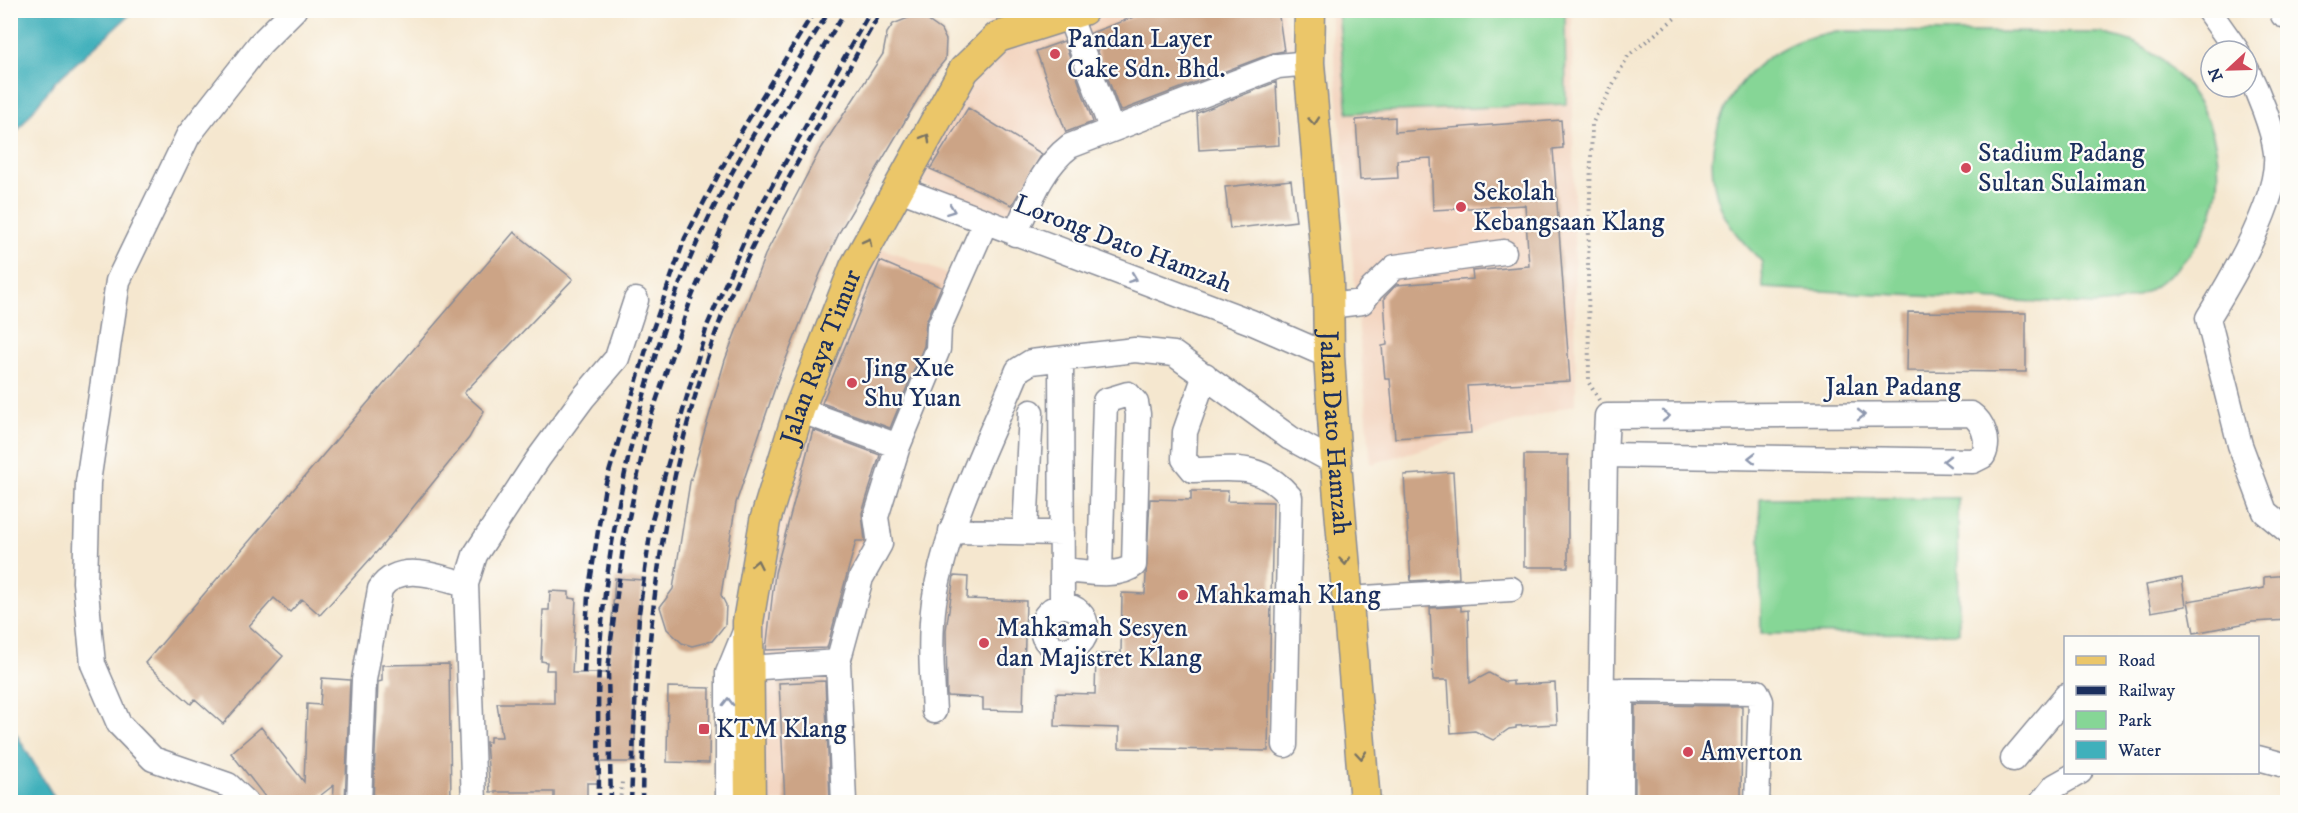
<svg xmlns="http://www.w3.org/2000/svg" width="2298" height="813" font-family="'IM FELL DW Pica',serif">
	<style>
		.built { fill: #f3d4bf }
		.green { fill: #86d696; stroke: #50827a; stroke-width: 1.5 }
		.water { fill: #40b0bb; stroke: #2e708c; stroke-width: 1.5 }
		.building { fill: #cca486 }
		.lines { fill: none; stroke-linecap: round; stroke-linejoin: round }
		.minor-casing { stroke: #888b96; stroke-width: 27 }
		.major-casing { stroke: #888b96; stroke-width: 33 }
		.path { stroke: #888b96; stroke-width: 4; stroke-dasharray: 1.5 4.5; stroke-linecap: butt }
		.minor { stroke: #fff; stroke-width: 24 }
		.major { stroke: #ebc669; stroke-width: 30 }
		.rail { stroke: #1b2f5e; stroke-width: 4.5; stroke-dasharray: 9 4.5; stroke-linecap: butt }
		.oneway { stroke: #797363 }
		.oneway2 { stroke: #8d97ae }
		.poi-dot { fill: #d1495b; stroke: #fdfcf7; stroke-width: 2 }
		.labels { text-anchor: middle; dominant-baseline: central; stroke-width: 4.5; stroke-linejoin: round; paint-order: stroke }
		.poi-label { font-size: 26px; fill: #1b2f5e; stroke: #fdfcf7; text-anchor: start }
		.street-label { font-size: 26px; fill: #1b2f5e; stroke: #fdfcf7 }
	</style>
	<rect width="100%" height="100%" fill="#fdfcf7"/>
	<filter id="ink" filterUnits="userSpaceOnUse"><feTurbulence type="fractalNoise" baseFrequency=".0167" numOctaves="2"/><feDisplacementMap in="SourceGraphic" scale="12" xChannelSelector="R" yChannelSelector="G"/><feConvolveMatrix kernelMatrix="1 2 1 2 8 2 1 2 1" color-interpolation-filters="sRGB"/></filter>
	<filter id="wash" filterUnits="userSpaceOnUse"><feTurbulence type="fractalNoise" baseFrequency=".008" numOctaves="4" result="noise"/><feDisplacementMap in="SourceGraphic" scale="24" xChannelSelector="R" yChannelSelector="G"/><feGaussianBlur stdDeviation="1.35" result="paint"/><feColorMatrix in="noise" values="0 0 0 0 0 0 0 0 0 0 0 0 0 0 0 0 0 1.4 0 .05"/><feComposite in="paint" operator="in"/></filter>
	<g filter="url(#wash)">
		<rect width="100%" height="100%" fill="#f5e7cf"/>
		<path class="built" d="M969,11H1044L994,27Z
			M1117,11H1282L1298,52L1069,141L1013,222L915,181L972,79L1004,49Z
			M1330,11H1572L1576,404L1371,464Z
			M879,247L957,278L893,449L851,582L839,802H762L759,624L765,575L808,420Z"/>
		<path class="green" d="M1338,11H1565L1566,104L1348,113Z
			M1836,31L2102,33C2114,37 2130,39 2141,46C2223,96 2249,200 2175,270C2148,295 2130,303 2094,305L1763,288L1762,262C1746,245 1730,230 1721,208C1694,142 1732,68 1796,42C1808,36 1823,35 1836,31Z
			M1760,498H1958L1959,633L1761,634Z"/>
		<path class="water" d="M11,10L134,11L55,82L11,139Z
			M10,725H11L57,802H11Z"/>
		<g id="blocks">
			<path class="building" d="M1152,10H1278L1284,51L1273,53L1120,111L1091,33Z
				M913,16L924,18L941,30L946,40L945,60L931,77L840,231L820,274L778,379L736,503L721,595L726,605L725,625L712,641L692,646L682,643L667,629L660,607L673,589L690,482L725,360L765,255L819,152L883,54L887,33L893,24Z
				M1064,41L1093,122L1066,132L1036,51Z
				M1276,82L1279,145L1199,150L1197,113Z
				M968,108L1042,154L1012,205L930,169Z
				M1395,117V132L1561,120L1563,148L1553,149L1570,381L1467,386L1471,433L1395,438L1390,379H1385L1382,346L1387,345L1384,298L1396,285L1473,279L1472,271L1529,266L1525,205L1433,210L1431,158L1397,160L1398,178L1360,180L1356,120Z
				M1291,180L1296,221L1230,229L1225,187Z
				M514,232L573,279L464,393L484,411L469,438L381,547L320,615L302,599L290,612L274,598L249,626L283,656L223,724L195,699L191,704L145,663Z
				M880,261L941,287L926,322L924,346L890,428L822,403Z
				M1908,312L2026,313V372L1907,371Z
				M813,430L880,455L862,513L865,541H856L827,648L766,650L775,573Z
				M1524,455H1568V567H1524Z
				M1453,472L1459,578L1411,581L1404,475Z
				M1191,491H1228L1227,501L1273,502L1268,751L1119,748V728L1055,726L1056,693L1095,694L1096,654H1121L1122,593L1145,594L1150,499L1191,500Z
				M2288,575V620L2252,622L2194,633L2188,601L2264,588V577Z
				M954,576L968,577L967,599L1026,601L1023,711L983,710V698L947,696L946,630Z
				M615,578L643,580L635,673V762H600L599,783H587V802H554V792H490L486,742H490V737H502L497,703H554V670H546L547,662L541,661L543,610H549L550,591L569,592V598L576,599L572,673H608Z
				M2182,578L2186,606L2151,612L2146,585Z
				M1461,606V611L1468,610L1470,683L1489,673L1505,682L1513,681V685L1555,683L1557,724L1516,726V728L1509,729L1493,740L1475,731L1451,733L1448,680H1433L1430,608Z
				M449,664L451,802H373L378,682L382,681V665Z
				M322,678L350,680L345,802H333L334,785L316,799L319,802H269L231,753L261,727L304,782L307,704L320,705Z
				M825,681L830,801L785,802L779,683Z
				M668,687L710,688L709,763L667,762Z
				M1635,705L1742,706L1741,802H1635Z"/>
		</g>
	</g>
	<g filter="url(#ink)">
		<use href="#blocks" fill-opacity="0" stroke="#888b96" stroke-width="1.5"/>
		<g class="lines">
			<defs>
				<path id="minor" d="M2208,10L2237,51
					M1069,15L1111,128
					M2283,15L2284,10
					M2247,70C2258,92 2273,128 2276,153C2280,198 2232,279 2208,318L2240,445L2265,512L2288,531
					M897,188L1251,322L1329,356
					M1015,234C1030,202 1041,168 1070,146L1278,66L1309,63
					M1329,306L1362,302L1372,289L1395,267L1504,252
					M1061,360L1062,605
					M1205,375L1185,432L1184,459L1193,470C1235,469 1260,462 1290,497L1285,745
					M898,446L938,349L939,327L985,223
					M951,531L1062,533
					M1025,532L1031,412
					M1062,570C1083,571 1118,579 1134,565L1138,414L1136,403L1128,394L1105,401L1100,572
					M1348,599L1511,589
					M1042 628a22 22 0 1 1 44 0a22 22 0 1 1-44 0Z
					M838,662L844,802
					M748,668L838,662L861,578L880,544L876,517L898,446L799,410
					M1602,690L1757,692L1761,701L1757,802
					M1621,690V802
					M934,711C932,675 929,638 934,602C947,521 987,445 1018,370L1031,362L1135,350L1174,354L1290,438L1336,463
					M2258,758L2288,766
					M2013,759L2066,696
					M246,802L228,785L153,759L119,724L93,664L85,582L88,482L118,281L188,136L260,44L294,10
					M359,802L364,680L380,589C399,560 438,577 466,584
					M474,802L466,584L475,555L538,459L583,398L617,358L636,300
					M728,802V673L746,629
					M1600,802L1605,455L1607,416L1971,414C1984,423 1990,442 1983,456L1973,461L1605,455
					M2042,802L2055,786L2080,772"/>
				<g id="major">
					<path id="s1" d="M1310,10L1309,63L1328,280L1329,356L1336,463L1365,802"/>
					<path id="s2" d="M750,802L748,622L765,521L799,410L855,267L964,70L998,37L1083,10"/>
				</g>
			</defs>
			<use href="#minor" class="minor-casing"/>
			<use href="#major" class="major-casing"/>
			<path class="path" d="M1599,400L1589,383L1588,265L1592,124L1628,56L1685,10
				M620,802L622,782"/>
			<use href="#minor" class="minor"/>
			<use href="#major" class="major"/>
			<path class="rail" d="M584,673L588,595L605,486L649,340L685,238L742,130L815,10
				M599,802C599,747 596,690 601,634C610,524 636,407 673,302C709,201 772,101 830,10
				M611,802L608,673L611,640L624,541L649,422L692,296L742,182L846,10
				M631,802L639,613L652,520L707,326L755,216L871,10
				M642,802C644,635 662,474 722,316C748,249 783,188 818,126C839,87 859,48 882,10"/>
		</g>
		<defs><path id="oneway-chevron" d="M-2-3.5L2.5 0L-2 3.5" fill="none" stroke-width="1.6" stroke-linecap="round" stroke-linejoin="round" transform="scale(1.5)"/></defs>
		<g class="oneway">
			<use href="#oneway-chevron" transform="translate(1314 121) rotate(85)"/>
			<use href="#oneway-chevron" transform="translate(926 138) rotate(-60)"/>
			<use href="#oneway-chevron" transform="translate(868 242) rotate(-62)"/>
			<use href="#oneway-chevron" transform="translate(1345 561) rotate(85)"/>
			<use href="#oneway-chevron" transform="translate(757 564) rotate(-79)"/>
			<use href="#oneway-chevron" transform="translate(1361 755) rotate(85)"/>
		</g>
		<g class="oneway2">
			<use href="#oneway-chevron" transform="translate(951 210) rotate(21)"/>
			<use href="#oneway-chevron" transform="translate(1133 278) rotate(21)"/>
			<use href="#oneway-chevron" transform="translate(1861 415)"/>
			<use href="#oneway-chevron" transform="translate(1666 416)"/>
			<use href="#oneway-chevron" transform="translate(1752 458) rotate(-179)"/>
			<use href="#oneway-chevron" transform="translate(1947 461) rotate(-179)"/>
			<use href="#oneway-chevron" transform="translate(728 702) rotate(-90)"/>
		</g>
	</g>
	<g class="poi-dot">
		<circle cx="1055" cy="54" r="6"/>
		<circle cx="1966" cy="168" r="6"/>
		<circle cx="1461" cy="207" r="6"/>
		<circle cx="852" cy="383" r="6"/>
		<circle cx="1183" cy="595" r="6"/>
		<circle cx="984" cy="643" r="6"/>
		<rect x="698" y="723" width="12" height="12" rx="3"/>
		<circle cx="1688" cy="752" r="6"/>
	</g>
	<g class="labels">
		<g class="poi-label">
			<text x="1067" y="39">Pandan Layer<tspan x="1067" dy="30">Cake Sdn. Bhd.</tspan></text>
			<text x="1978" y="153">Stadium Padang<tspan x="1978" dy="30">Sultan Sulaiman</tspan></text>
			<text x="1473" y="192">Sekolah<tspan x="1473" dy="30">Kebangsaan Klang</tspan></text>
			<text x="864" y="368">Jing Xue<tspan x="864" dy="30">Shu Yuan</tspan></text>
			<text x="1195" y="595">Mahkamah Klang</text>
			<text x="996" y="628">Mahkamah Sesyen<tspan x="996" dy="30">dan Majistret Klang</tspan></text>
			<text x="716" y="729">KTM Klang</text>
			<text x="1700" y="752">Amverton</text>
		</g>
		<g class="street-label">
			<text transform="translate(1123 244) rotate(21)">Lorong Dato Hamzah</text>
			<text stroke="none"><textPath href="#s2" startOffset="456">Jalan Raya Timur</textPath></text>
			<text x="1893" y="387">Jalan Padang</text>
			<text stroke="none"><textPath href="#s1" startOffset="424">Jalan Dato Hamzah</textPath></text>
		</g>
	</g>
	<rect width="2298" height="813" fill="none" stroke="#fdfcf7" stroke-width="36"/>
	<rect x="2064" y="636" width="195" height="138" fill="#fdfcf7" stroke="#a3aaba" stroke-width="1.5"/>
	<rect x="2076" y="656" width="30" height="9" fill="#ebc669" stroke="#a3aaba" stroke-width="1.5"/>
	<text x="2118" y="666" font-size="18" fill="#1b2f5e">Road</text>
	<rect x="2076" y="686" width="30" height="9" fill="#1b2f5e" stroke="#a3aaba" stroke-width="1.5"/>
	<text x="2118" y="696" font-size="18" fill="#1b2f5e">Railway</text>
	<rect x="2076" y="711" width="30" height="18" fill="#86d696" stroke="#a3aaba" stroke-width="1.5"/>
	<text x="2118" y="726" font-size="18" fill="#1b2f5e">Park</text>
	<rect x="2076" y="741" width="30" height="18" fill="#40b0bb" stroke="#a3aaba" stroke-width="1.5"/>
	<text x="2118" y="756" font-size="18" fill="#1b2f5e">Water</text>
	<g transform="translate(2229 69) rotate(248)"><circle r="28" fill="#fdfcf7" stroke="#a3aaba" stroke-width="1.5"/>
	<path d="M0-4.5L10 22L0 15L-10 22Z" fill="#d1495b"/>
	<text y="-9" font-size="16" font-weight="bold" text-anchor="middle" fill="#1b2f5e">N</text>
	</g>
</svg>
